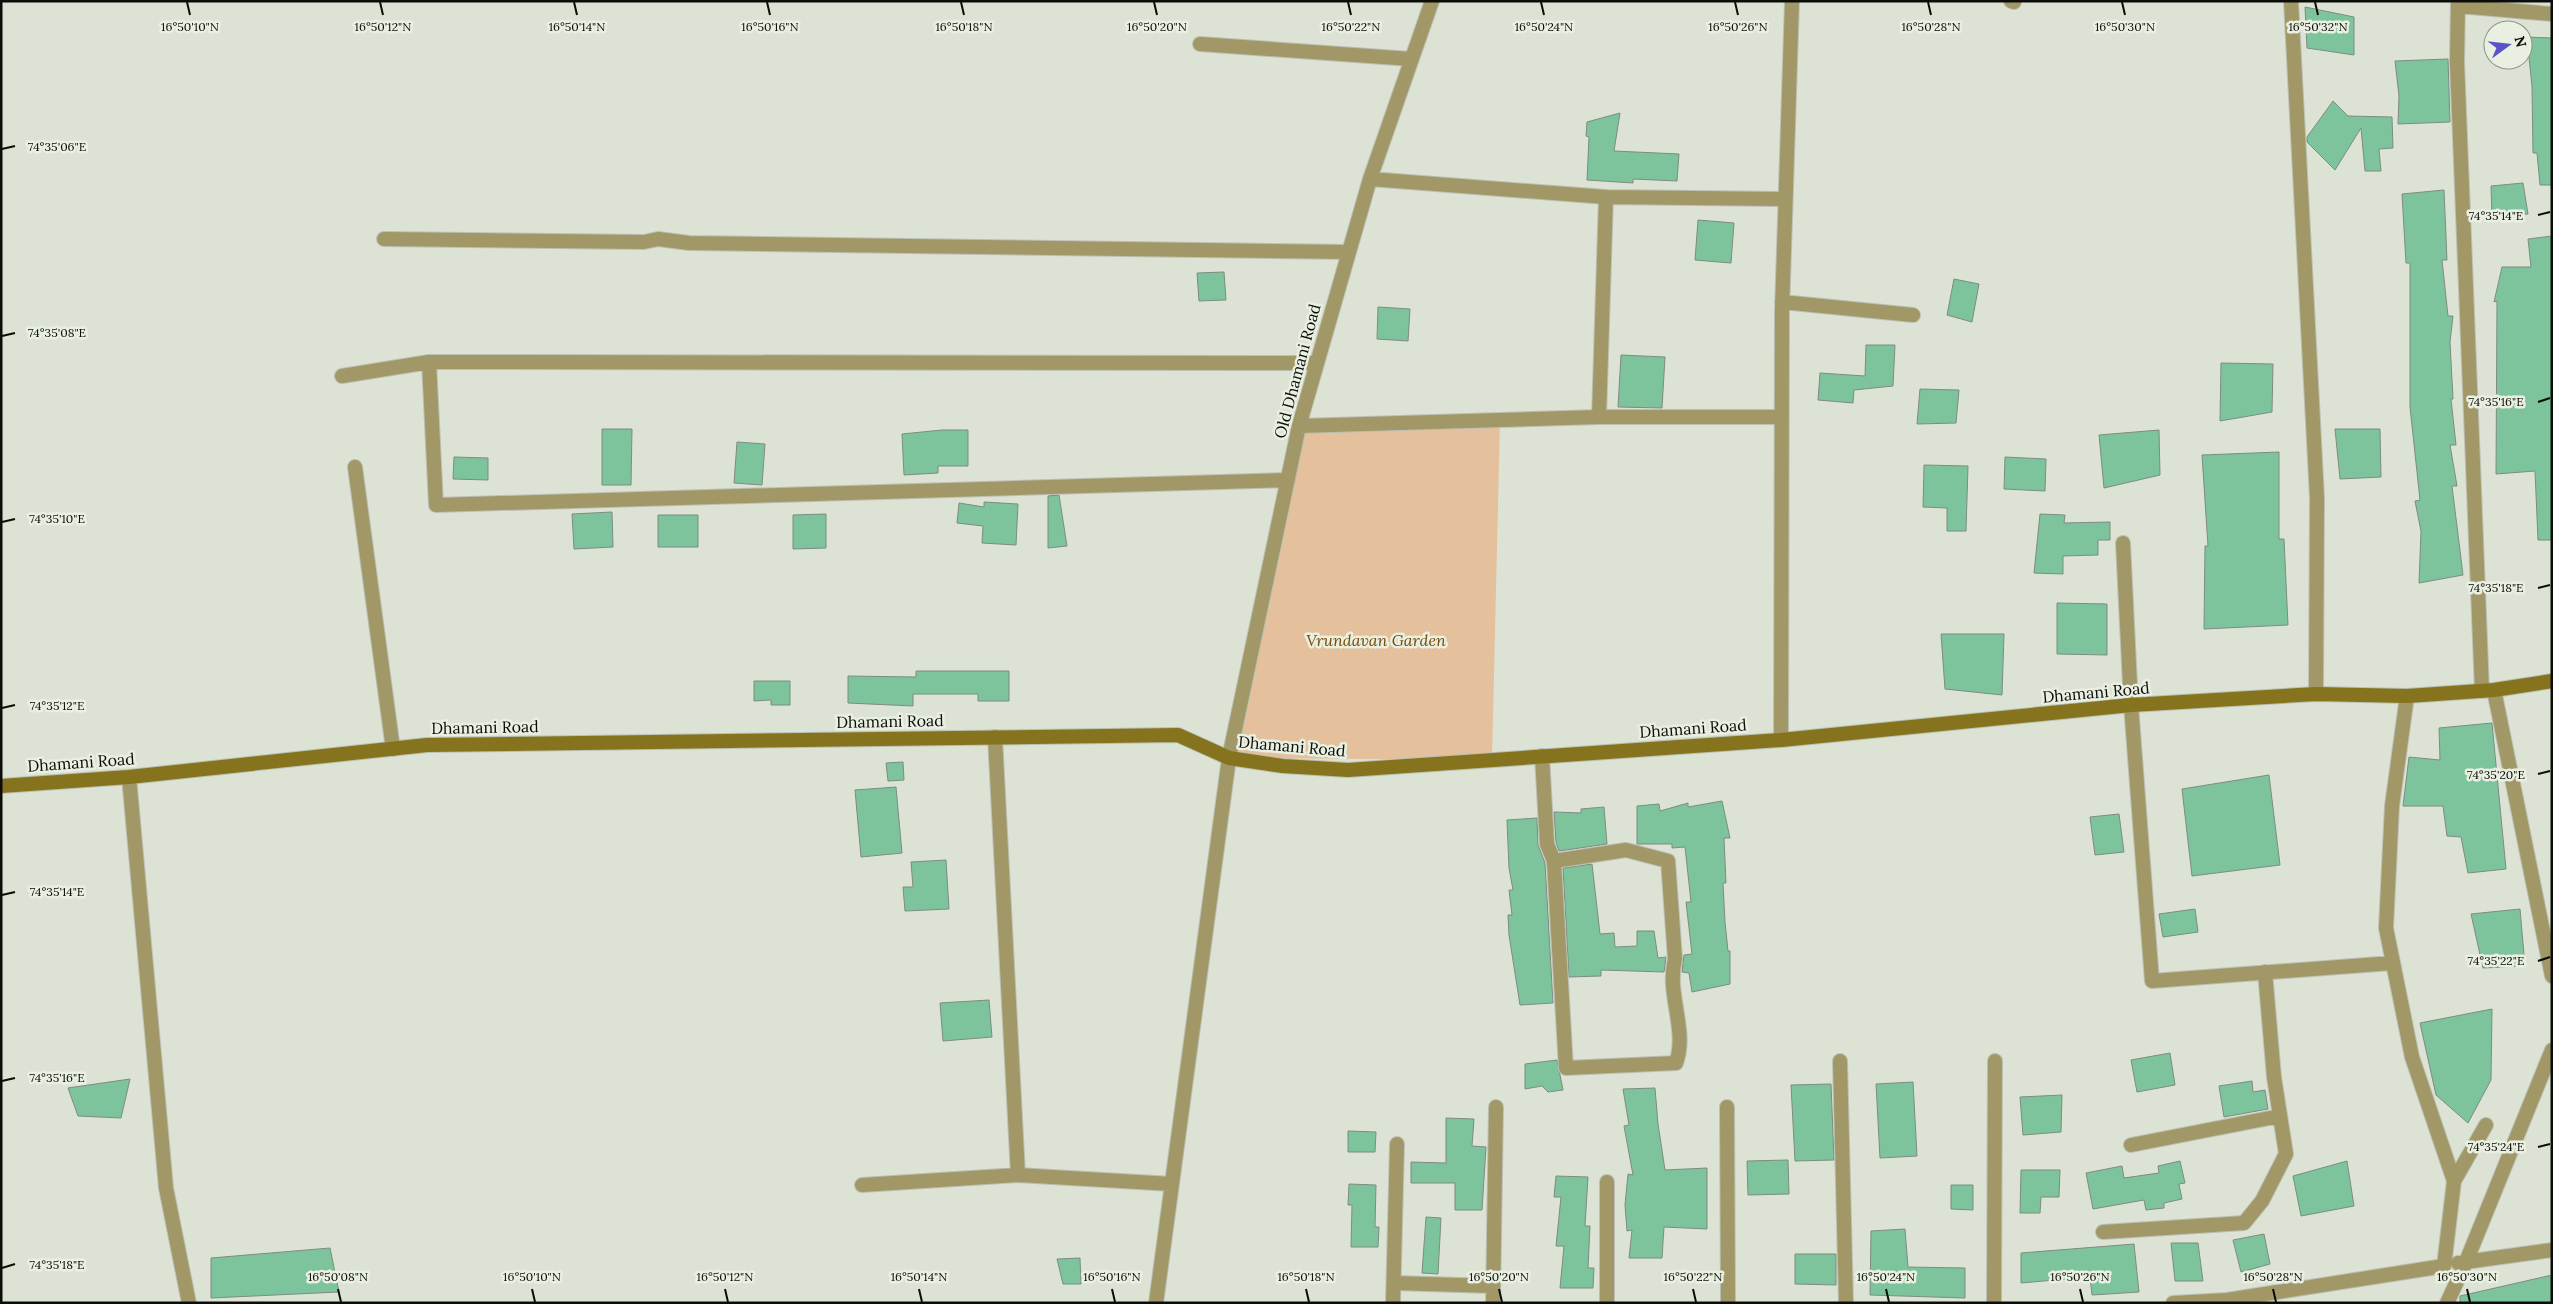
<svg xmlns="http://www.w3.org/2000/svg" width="2553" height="1304" font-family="Lora,serif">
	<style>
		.green { fill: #e5c09d }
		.building { fill: #7dc39b; stroke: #7d8c83 }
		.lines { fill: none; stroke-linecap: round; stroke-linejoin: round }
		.minor-casing { stroke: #bac1b3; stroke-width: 16 }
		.secondary-casing { stroke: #bac1b3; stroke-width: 16 }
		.minor { stroke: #a29766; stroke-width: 14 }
		.secondary { stroke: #85731d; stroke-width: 14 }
		.ticks { fill: none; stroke: #0a0d08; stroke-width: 2 }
		.labels { text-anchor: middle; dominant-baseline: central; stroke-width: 5; stroke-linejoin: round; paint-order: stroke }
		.street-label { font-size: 16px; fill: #0a0d08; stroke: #e9f0e1 }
		.park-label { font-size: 16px; font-style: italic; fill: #7a4906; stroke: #e9f0e1 }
		.ticks-label { font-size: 12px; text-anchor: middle; fill: #0a0d08; stroke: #e9f0e1; stroke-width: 5; stroke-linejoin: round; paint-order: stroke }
	</style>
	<rect width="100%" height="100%" fill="#dce3d4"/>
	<path class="green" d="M1500,420L1492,760L1229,758L1299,426Z"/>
	<path class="building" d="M2305,7L2354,17V55L2307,48Z
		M2527,37L2552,38V185H2540L2537,153H2533L2532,87Z
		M2448,59L2450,122L2398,124L2399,96L2395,61Z
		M2333,101L2348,116L2392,117L2393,148L2379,149L2381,171H2365L2361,128L2335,170L2307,142V137Z
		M1620,113L1614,151L1679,154L1677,181L1633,179V183L1587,180L1589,137L1586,136L1587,122Z
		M2523,183L2528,214L2492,216L2491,186Z
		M2444,190L2447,260H2442L2448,316H2453L2450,342L2453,399H2451L2456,445H2450L2457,486H2452L2463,575L2419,583L2421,531L2415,501L2420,500L2410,407V263H2406L2402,194Z
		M1698,220L1734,223L1731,263L1695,260Z
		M2552,236V540H2538L2535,471L2496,474L2497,301L2494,302L2502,267H2531L2528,239Z
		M1224,272L1226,300L1199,301L1197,273Z
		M1954,279L1979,284L1972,322L1947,315Z
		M1378,307L1410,309L1408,341L1377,339Z
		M1866,345H1895L1893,386L1854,390L1853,403L1818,400L1820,373L1865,376Z
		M1621,355L1665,357L1662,408L1618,407Z
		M2221,363L2273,364L2272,412L2220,421Z
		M1920,389L1959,390L1956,423L1917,424Z
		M602,429H632L631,485H602Z
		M2335,429H2380L2381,477L2340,479Z
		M942,430H968V466H938V473L904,475L902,434Z
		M2159,430L2160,475L2104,488L2099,435Z
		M737,442L765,444L762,485L734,483Z
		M2279,452V539H2284L2288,625L2204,629L2205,546H2208L2202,455Z
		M454,457L488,458V480L453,479Z
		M2005,457L2046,459L2045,491L2004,489Z
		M1924,465L1968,466L1966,531H1947V508L1923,507Z
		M1059,495L1067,546L1048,548V496Z
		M984,502L1018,504L1016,545L982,543L983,526L957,523L959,503L984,507Z
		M612,512L613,547L574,549L572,514Z
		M826,514V548L793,549V515Z
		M2040,514L2065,515L2064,523L2110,522V540H2098V555L2063,556V574L2034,573Z
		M658,515H698V547H658Z
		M2057,603L2107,604V655L2057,654Z
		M1941,634H2004L2002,695L1945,689Z
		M916,671H1009V701H978V694H913V706L848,703V676L916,677Z
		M754,681H790V705H771V700L754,701Z
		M2492,723L2506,869L2468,873L2461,837L2447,836L2443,806H2403L2409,757L2440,760L2439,728Z
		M903,762L904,780L888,781L886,763Z
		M2269,775L2280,865L2192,876L2182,789Z
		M896,787L902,853L861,857L855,790Z
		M1722,801L1730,838H1724L1726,883H1723L1725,922L1728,951H1730V984L1692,992L1689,973L1682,972L1684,955L1692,954L1686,902H1691L1685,847L1672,848V844H1637V806L1659,804L1660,811L1688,803V807Z
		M1604,807L1607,844L1559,851L1556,842L1554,812L1581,813V809Z
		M2119,814L2124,852L2095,855L2090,817Z
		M1537,818L1538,845L1545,863L1553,1003L1520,1005L1509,935L1508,915H1512L1509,890H1513L1509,868L1507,820Z
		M946,860L949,909L905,911L903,887H913L911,862Z
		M1592,864L1600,934L1614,933L1615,947L1637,946V931H1654L1658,958L1666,957L1664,972L1601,970V976L1569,977L1563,868Z
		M2195,909L2198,932L2163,937L2159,914Z
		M2520,909L2525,966L2483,968L2471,914Z
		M989,1000L992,1037L943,1041L940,1003Z
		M2492,1009L2491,1080L2468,1123L2436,1095L2420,1023Z
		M2170,1053L2175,1085L2137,1092L2131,1060Z
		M1557,1060L1563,1090L1548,1092L1542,1086L1525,1089V1064Z
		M130,1079L121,1118L78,1116L68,1088Z
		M2252,1081L2253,1092L2265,1090L2268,1109L2224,1117L2219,1086Z
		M1913,1082L1917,1156L1880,1158L1876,1084Z
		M1831,1084L1834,1160L1795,1161L1791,1085Z
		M1655,1088L1658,1124L1665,1170L1707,1168V1229L1664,1227L1662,1258H1629L1632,1230L1627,1231L1625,1205L1628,1174L1633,1175L1624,1126L1629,1125L1623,1089Z
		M2062,1095L2061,1132L2023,1135L2020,1097Z
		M1446,1118L1474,1119L1472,1146L1486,1147L1482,1210H1455V1183H1411V1162L1446,1163Z
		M1348,1131L1376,1132L1375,1152H1348Z
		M1788,1160L1789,1194L1748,1195L1747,1161Z
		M2180,1161L2185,1183L2179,1184L2182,1199L2164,1203V1208L2146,1210L2144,1200L2093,1209L2086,1173L2122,1166L2124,1178L2159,1173L2158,1166Z
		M2347,1161L2354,1206L2301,1216L2293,1176Z
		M2021,1170H2060L2059,1197H2041L2040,1213H2020Z
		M1556,1176L1588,1177L1585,1226H1590L1588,1268H1594L1593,1288H1560L1564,1246H1556L1561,1197H1554Z
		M1349,1184L1376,1185L1375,1227H1379L1378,1247H1351L1352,1205H1348Z
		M1951,1185H1973V1210L1951,1209Z
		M1426,1217L1441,1218L1438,1274L1422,1273Z
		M1905,1229L1908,1267L1965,1268V1298L1870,1295L1871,1231Z
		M2264,1234L2270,1264L2241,1272L2233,1240Z
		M2171,1243H2198L2203,1281H2175Z
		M2134,1244L2139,1292L2092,1295L2090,1277L2021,1283V1253Z
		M330,1248L339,1292L211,1298V1258Z
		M1795,1254H1836V1285L1795,1284Z
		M1080,1258L1081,1284H1063L1057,1259Z
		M2552,1275V1303H2460V1296Z"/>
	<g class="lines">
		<defs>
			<path id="minor" d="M2011,1L2014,2
				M2291,1L2317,498L2316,694
				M2458,1L2457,62L2482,691
				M2458,6L2552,14
				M1200,44L1411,59
				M1370,179L1606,197
				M384,239L644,242L658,239L689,243L1349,252
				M1782,302L1913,315
				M342,376L429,362
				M1599,417L1606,197L1785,199
				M1299,426L1599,417H1781
				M355,467L393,749
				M1288,480L436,505L429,362L1317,363
				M2123,543L2131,705L2152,981L2392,963
				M2494,690L2552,976
				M995,737L1018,1175L1172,1184
				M1781,740L1782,311L1792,1
				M1542,756L1547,844L1554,861L1626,850L1668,861L1675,959C1666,994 1688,1030 1676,1063L1566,1068L1554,862
				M129,777L166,1188L189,1303
				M1840,1061L1846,1303
				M1727,1107L1728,1303
				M2131,1145L2280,1116
				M2454,1181L2486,1125
				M1607,1182V1303
				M862,1185L1018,1175
				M2103,1232L2244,1223L2262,1201L2286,1154L2274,1077L2265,972
				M2458,1263L2552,1250
				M1394,1283L1493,1286
				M1156,1303L1229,758L1299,426L1370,179L1432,1
				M1393,1303L1397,1144
				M1493,1303L1496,1107
				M1994,1303L1995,1061
				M2173,1303L2227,1300L2444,1266L2454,1181L2412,1057L2386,928L2392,806L2407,696
				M2447,1303L2466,1262L2552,1050"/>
			<path id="secondary" d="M1,786L129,777L427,745L1178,735L1229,758L1283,766L1348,770L1781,740L2131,705L2316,694L2407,696L2494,690L2552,681"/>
		</defs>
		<use href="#minor" class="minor-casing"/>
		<use href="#secondary" class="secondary-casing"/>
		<use href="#minor" class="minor"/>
		<use href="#secondary" class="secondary"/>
	</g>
	<path class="ticks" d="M187,2L190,15M380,2L383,15M574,2L577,15M767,2L770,15M961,2L964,15M1154,2L1157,15M1348,2L1351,15M1541,2L1544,15M1735,2L1738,15M1928,2L1931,15M2122,2L2125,15M2315,2L2318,15M2,149L15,146M2538,215L2550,212M2,336L15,333M2538,402L2550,398M2,522L15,519M2538,588L2550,585M2,708L15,705M2538,774L2550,771M2,895L15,892M2538,961L2550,957M2,1081L15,1078M2538,1147L2550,1144M2,1268L15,1264M338,1289L341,1302M532,1289L535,1302M725,1289L728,1302M919,1289L922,1302M1112,1289L1115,1302M1306,1289L1309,1302M1499,1289L1502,1302M1693,1289L1696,1302M1886,1289L1889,1302M2080,1289L2083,1302M2273,1289L2276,1302M2467,1289L2470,1302"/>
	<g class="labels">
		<g class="street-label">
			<text transform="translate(1297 371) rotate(-75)">Old Dhamani Road</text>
			<text transform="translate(2096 692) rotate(-5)">Dhamani Road</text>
			<text transform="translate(890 721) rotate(-1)">Dhamani Road</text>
			<text transform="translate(485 727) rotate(-1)">Dhamani Road</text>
			<text transform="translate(1693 728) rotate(-4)">Dhamani Road</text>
			<text transform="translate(1292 746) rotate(5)">Dhamani Road</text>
			<text transform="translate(81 762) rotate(-4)">Dhamani Road</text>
		</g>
		<g class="park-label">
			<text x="1376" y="640">Vrundavan Garden</text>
		</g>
	</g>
	<g class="ticks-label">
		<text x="190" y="31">16°50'10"N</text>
		<text x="383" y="31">16°50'12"N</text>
		<text x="577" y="31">16°50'14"N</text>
		<text x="770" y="31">16°50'16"N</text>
		<text x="964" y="31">16°50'18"N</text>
		<text x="1157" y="31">16°50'20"N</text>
		<text x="1351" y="31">16°50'22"N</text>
		<text x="1544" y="31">16°50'24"N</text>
		<text x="1738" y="31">16°50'26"N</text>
		<text x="1931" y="31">16°50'28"N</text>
		<text x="2125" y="31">16°50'30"N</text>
		<text x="2318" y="31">16°50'32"N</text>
		<text x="57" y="151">74°35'06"E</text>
		<text x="2496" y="220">74°35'14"E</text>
		<text x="57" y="337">74°35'08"E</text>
		<text x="2496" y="406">74°35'16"E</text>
		<text x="57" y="523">74°35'10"E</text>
		<text x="2496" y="592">74°35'18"E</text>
		<text x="57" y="710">74°35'12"E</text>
		<text x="2496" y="779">74°35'20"E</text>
		<text x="57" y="896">74°35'14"E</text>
		<text x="2496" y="965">74°35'22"E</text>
		<text x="57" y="1082">74°35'16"E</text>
		<text x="2496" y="1151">74°35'24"E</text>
		<text x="57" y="1269">74°35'18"E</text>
		<text x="338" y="1281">16°50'08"N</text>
		<text x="532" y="1281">16°50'10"N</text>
		<text x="725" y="1281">16°50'12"N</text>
		<text x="919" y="1281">16°50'14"N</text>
		<text x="1112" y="1281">16°50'16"N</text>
		<text x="1306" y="1281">16°50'18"N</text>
		<text x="1499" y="1281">16°50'20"N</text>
		<text x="1693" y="1281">16°50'22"N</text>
		<text x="1886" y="1281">16°50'24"N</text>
		<text x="2080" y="1281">16°50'26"N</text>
		<text x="2273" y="1281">16°50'28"N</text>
		<text x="2467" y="1281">16°50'30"N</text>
	</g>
	<rect width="2553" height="1304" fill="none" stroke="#0a0d08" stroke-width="5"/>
	<g transform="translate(2508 45) rotate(75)"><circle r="24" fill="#e9f0e1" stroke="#90958a"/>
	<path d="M0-4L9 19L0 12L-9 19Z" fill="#5a52ca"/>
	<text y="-8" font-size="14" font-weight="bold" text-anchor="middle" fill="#0a0d08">N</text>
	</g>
</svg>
